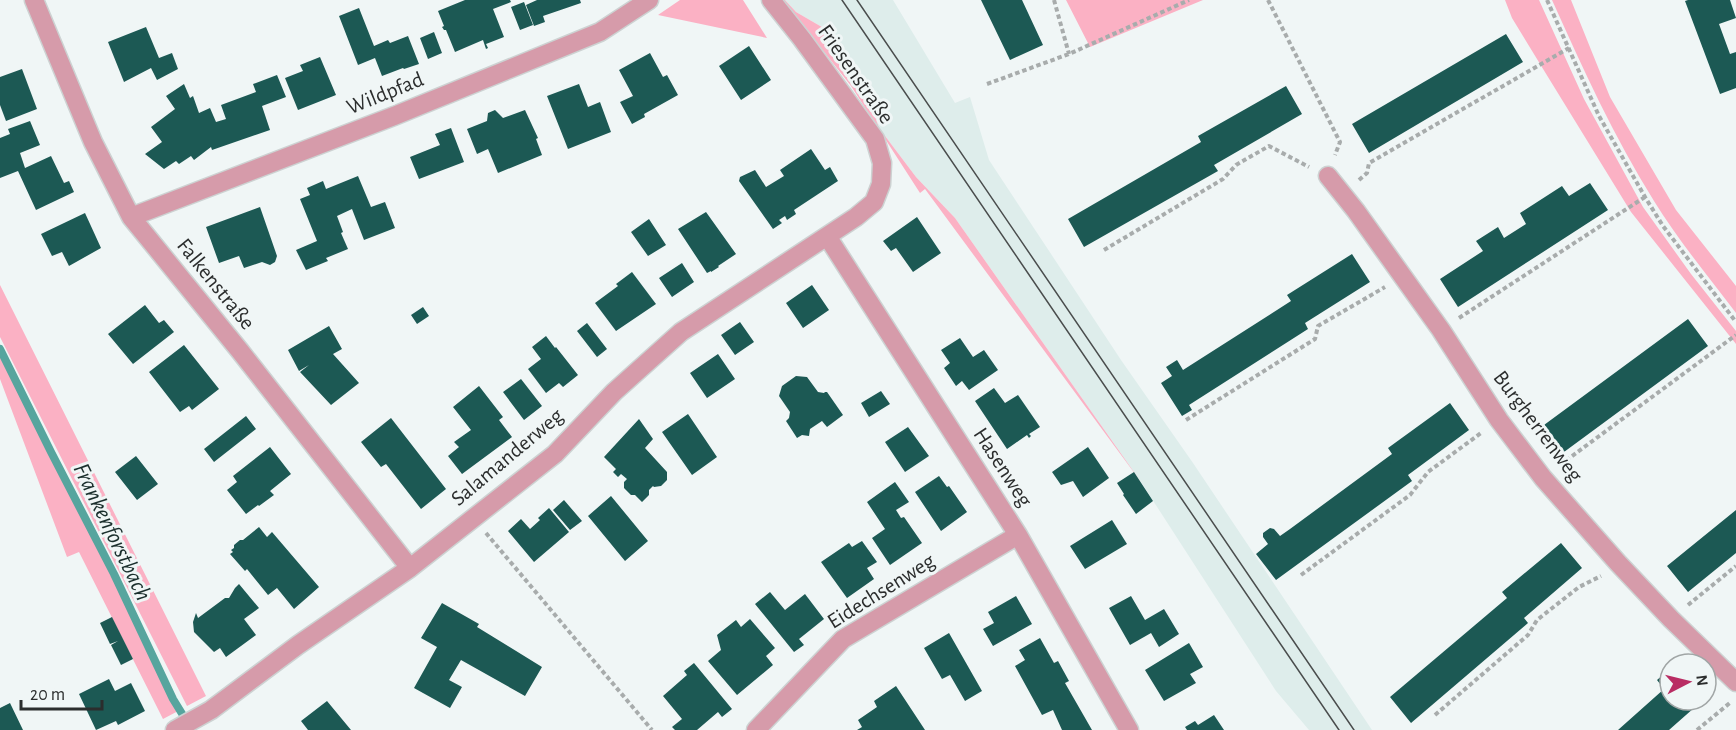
<svg xmlns="http://www.w3.org/2000/svg" width="1736" height="730" font-family="'Alegreya Sans',sans-serif">
	<style>
		.built { fill: #deedeb }
		.green { fill: #fbb1c4 }
		.lines { fill: none; stroke-linecap: round; stroke-linejoin: round }
		.stream { stroke: #57a59e; stroke-width: 8 }
		.building { fill: #1c5954 }
		.street-casing { stroke: #cdd2d2; stroke-width: 21 }
		.path { stroke: #a8acac; stroke-width: 4; stroke-dasharray: 4.5 3; stroke-linecap: butt }
		.street { stroke: #d69baa; stroke-width: 18 }
		.tram { stroke: #4a4d4d; stroke-width: 1.5 }
		.labels { text-anchor: middle; dominant-baseline: central; stroke-width: 6; stroke-linejoin: round; paint-order: stroke }
		.street-label { font-size: 22px; fill: #2b2d2d; stroke: #f0f6f6 }
		.water-label { font-size: 24px; font-style: italic; fill: #1a2e2c; stroke: #f0f6f6 }
	</style>
	<rect width="100%" height="100%" fill="#f0f6f6"/>
	<path class="built" d="M785,0H893L955,103L970,97L989,160L1121,360L1193,463L1372,730H1309L1276,691L1141,482L955,218L916,177L879,128L869,99L827,30L796,12Z"/>
	<path class="green" d="M680,0H743L767,38L658,15Z
		M783,0H785L796,12L827,30L837,42L869,99L879,128L916,177L955,218L1141,482L925,189L920,193L851,86Z
		M1066,0H1203L1090,47Z
		M1505,0H1539L1584,99L1643,207L1691,274L1736,331V344L1631,212L1548,77L1512,18Z
		M1552,0H1571L1610,97L1676,210L1736,286V313C1708,276 1678,240 1654,201C1614,137 1583,69 1552,0Z
		M0,285L206,696L187,706L0,337Z
		M0,355L180,710L163,719L79,552L67,557L0,379Z"/>
	<g class="lines">
		<path class="stream" d="M0,349L51,452L114,574L173,699L189,725"/>
	</g>
	<path class="building" d="M465,0H510L511,2L493,9L504,37L486,44L488,48L486,49L483,40L455,52L446,30H444L442,27L444,26L438,11Z
		M537,0H580L581,3L543,16L545,22L534,26L526,5Z
		M981,0H1022L1043,45L1010,60Z
		M1688,0H1730L1736,18L1719,24L1730,54L1736,52V88L1720,94L1685,1Z
		M524,2L533,25L520,30L511,7Z
		M359,8L374,46L388,40L390,43L408,36L419,64L404,69L403,68L382,76L375,58L358,65L339,16Z
		M146,27L159,58L172,53L178,69L157,80L151,68L124,82L108,42Z
		M434,32L442,53L428,59L420,38Z
		M1506,34L1523,62L1369,153L1352,124Z
		M749,46L771,80L741,100L719,66Z
		M650,53L663,77L667,75L678,95L644,114L645,117L632,124L620,102L633,96L619,70Z
		M320,57L336,95L298,110L285,78L303,71L300,65Z
		M22,69L37,109L6,121L0,105V77Z
		M277,75L286,97L262,106L270,130L212,150L211,147L194,160L191,156L179,164L176,161L164,169L145,154L162,142L151,127L175,109L166,96L184,84L190,98L193,96L199,113L210,108L216,122L226,119L221,105L256,92L253,84Z
		M579,84L588,107L600,102L611,132L568,149L547,96Z
		M1286,86L1302,114L1214,165L1218,171L1084,247L1068,219L1201,142L1198,136Z
		M495,110L503,118L525,110L538,138L536,139L542,155L498,173L488,149L477,154L467,129L487,121L488,113Z
		M30,121L40,145L20,153L25,168L51,156L64,183L69,181L74,192L36,210L18,171L0,178V138L10,134L8,129Z
		M451,128L464,162L419,179L410,157L440,145L435,134Z
		M811,149L825,170L830,167L838,181L794,210L796,214L787,220L785,216L779,220L782,223L773,229L739,181L740,177L755,170L766,187L784,176L780,170Z
		M358,176L371,207L385,202L395,228L364,240L352,209L337,216L343,232L341,233L348,249L326,258L328,261L306,270L296,250L317,241L300,199L310,195L307,188L323,181L326,189Z
		M1590,183L1608,210L1458,307L1440,279L1483,251L1476,241L1498,227L1504,238L1526,224L1520,213L1562,186L1569,196Z
		M260,207L277,256L275,262L270,265L262,262L244,268L239,256L219,263L206,227Z
		M706,212L736,254L718,266L719,267L711,272V271L707,273L678,229Z
		M85,213L101,248L69,266L62,252L52,256L41,234Z
		M917,217L941,253L913,272L896,248L891,251L883,241Z
		M649,219L666,245L648,256L631,232Z
		M1352,254L1370,282L1305,323L1308,329L1189,405L1192,410L1182,416L1161,383L1172,376L1166,367L1177,360L1183,370L1291,301L1287,295Z
		M682,263L694,282L672,297L659,278Z
		M632,272L656,304L616,331L595,303L618,286L616,284Z
		M812,285L829,310L803,328L786,303Z
		M145,305L159,323L164,320L174,332L133,364L108,334Z
		M423,307L429,316L417,324L411,315Z
		M1688,319L1708,346L1564,452L1544,425Z
		M740,322L754,342L735,355L721,335Z
		M587,323L607,349L597,357L577,331Z
		M329,326L342,349L333,354L359,383L331,405L300,372L309,365L299,371L288,350Z
		M546,336L555,348L556,347L578,375L563,387L559,383L546,393L528,369L541,359L532,347Z
		M960,338L973,357L984,350L998,370L969,390L962,381L956,386L944,368L950,363L941,350Z
		M184,345L219,389L192,410L189,406L180,412L149,372Z
		M718,354L735,379L707,398L690,373Z
		M796,376L807,377L818,392L824,393L825,392H827L843,415L827,427L822,421L810,429L809,436L802,435L797,438L786,421L789,418L790,412L779,396L782,386Z
		M521,379L542,406L524,420L503,392Z
		M479,386L503,417L499,420L512,437L462,474L448,456L459,447L454,442L471,430L453,407Z
		M994,388L1005,403L1018,395L1040,427L1029,434L1031,436L1029,438L1027,435L1007,449L975,401Z
		M881,391L890,404L869,417L861,403Z
		M1450,403L1469,430L1408,475L1412,481L1276,580L1256,554L1268,544L1263,537V533L1270,528L1274,529L1280,536L1290,529L1392,454L1388,448Z
		M688,414L717,457L692,475L662,432Z
		M246,416L256,429L214,462L204,449Z
		M391,418L446,489L421,509L386,464L381,467L361,442Z
		M639,419L653,439L645,448L667,472V480L661,486L654,487L653,486L649,490V495L642,502L635,495H631L624,488V482L627,479L621,474L618,477L613,472L616,469L604,457Z
		M908,427L929,456L905,472L885,442Z
		M270,447L291,474L270,491L274,495L259,506L258,505L246,514L227,490L237,482L233,476Z
		M1088,447L1109,478L1083,497L1073,481L1061,485L1052,472Z
		M136,456L158,484L137,500L115,472Z
		M1134,472L1153,501L1136,514L1123,495L1124,494L1117,483Z
		M939,476L947,487L949,486L967,512L941,531L915,492Z
		M895,482L909,502L896,510L901,518L904,517L922,543L890,565L872,538L885,529L867,502Z
		M611,496L648,541L625,561L588,516Z
		M564,500L582,521L570,530L553,510Z
		M549,508L569,532L534,562L508,531L521,519L530,529L540,520L538,518Z
		M1736,510V553L1688,592L1667,566Z
		M1112,520L1127,544L1085,569L1070,546Z
		M259,527L267,537L272,532L319,587L294,609L277,588L268,595L247,569L245,571L230,554L233,552L231,550L234,548V545L240,540H243Z
		M862,541L877,562L867,568L874,579L847,598L821,562L849,543L852,547Z
		M1561,543L1582,568L1524,618L1528,623L1411,723L1390,697L1507,598L1502,592Z
		M239,584L259,608L244,619L256,635L226,657L220,648L214,652L194,632L193,622L196,613L198,618L225,598H229L235,588Z
		M770,592L785,610L805,594L824,619L799,639L804,645L794,652L755,604Z
		M1016,596L1032,624L993,646L983,629L994,623L988,612Z
		M1131,596L1145,620L1164,609L1179,634L1159,647L1151,633L1130,645L1109,608Z
		M442,603L479,624L477,627L542,667L525,696L461,660L449,680L462,687L450,708L414,688L437,647L421,638Z
		M112,617L133,659L121,665L111,645L118,641L110,644L100,623Z
		M750,619L775,648L766,656L773,665L737,695L708,661L721,650L717,635L736,620L741,627Z
		M949,633L982,691L965,701L950,675L942,679L924,648Z
		M1040,638L1054,663L1058,661L1069,681L1065,683L1092,730H1062L1053,710L1042,715L1015,666L1025,660L1019,650Z
		M1189,643L1203,667L1190,674L1196,683L1164,701L1145,670Z
		M694,663L732,709L722,717L718,712L697,730H675L672,727L682,719L663,696L687,675L684,671Z
		M1670,669V700H1703L1669,730H1618L1664,689L1657,680Z
		M109,679L115,691L131,683L145,711L118,725L116,721L96,730L79,694Z
		M896,686L925,730H857L862,727L858,720L877,707L874,701Z
		M327,701L351,730H308L301,721Z
		M10,703L23,730H0V708Z
		M1214,715L1224,730H1187L1185,727L1195,721L1198,725Z"/>
	<g class="lines">
		<defs>
			<path id="street" d="M34,0L93,142L131,217L240,351L410,568
				M1328,176L1356,211L1441,330L1499,420L1543,478L1618,563L1671,619L1736,682
				M131,217L394,116L600,32L649,0
				M827,236L1018,535L1129,730
				M175,730L211,710L298,645L410,568L555,454L614,392L681,332L856,217L874,202L881,184L882,163L875,139L802,39L771,0
				M756,730L843,639L1018,535"/>
		</defs>
		<use href="#street" class="street-casing"/>
		<path class="path" d="M1054,0L1069,54
			M1268,0L1340,142L1335,155
			M1547,0L1599,116L1645,197L1663,226L1736,322
			M987,84L1069,54L1189,0
			M1359,180L1367,173L1369,163L1569,48
			M1104,250L1223,179L1236,165L1269,146L1309,167
			M1459,318L1645,197
			M1186,420L1315,339L1318,326L1385,287
			M1560,465L1736,335
			M486,533L652,730
			M1301,575L1410,495L1428,472L1481,433
			M1688,605L1736,566
			M1435,715L1528,635L1537,620L1579,587L1601,576
			M1697,730L1731,702"/>
		<use href="#street" class="street"/>
		<path class="tram" d="M842,0L1339,730
			M857,0L1354,730"/>
	</g>
	<g class="labels">
		<g class="street-label">
			<text transform="translate(856 74) rotate(55)">Friesenstraße</text>
			<text transform="translate(385 93) rotate(-22)">Wildpfad</text>
			<text transform="translate(216 284) rotate(51)">Falkenstraße</text>
			<text transform="translate(1538 426) rotate(53)">Burgherrenweg</text>
			<text transform="translate(507 457) rotate(-40)">Salamanderweg</text>
			<text transform="translate(1003 467) rotate(57)">Hasenweg</text>
			<text transform="translate(881 591) rotate(-32)">Eidechsenweg</text>
		</g>
		<g class="water-label">
			<text transform="translate(112 532) rotate(64)">Frankenforstbach</text>
		</g>
	</g>
	<g transform="translate(1688 682) rotate(83)"><circle r="28" fill="#f0f6f6" stroke="#a1a6a6" stroke-width="1.5"/>
	<path d="M0-4.5L10 22L0 15L-10 22Z" fill="#b92c63"/>
	<text y="-9" font-size="16" font-weight="bold" text-anchor="middle" fill="#2b2d2d">N</text>
	</g>
	<path d="M21 700v9h81v-9" fill="none" stroke="#2b2d2d" stroke-width="3"/>
	<text x="30" y="700" font-size="18" fill="#2b2d2d" stroke="#f0f6f6" stroke-width="4.5" paint-order="stroke">20 m</text>
</svg>
